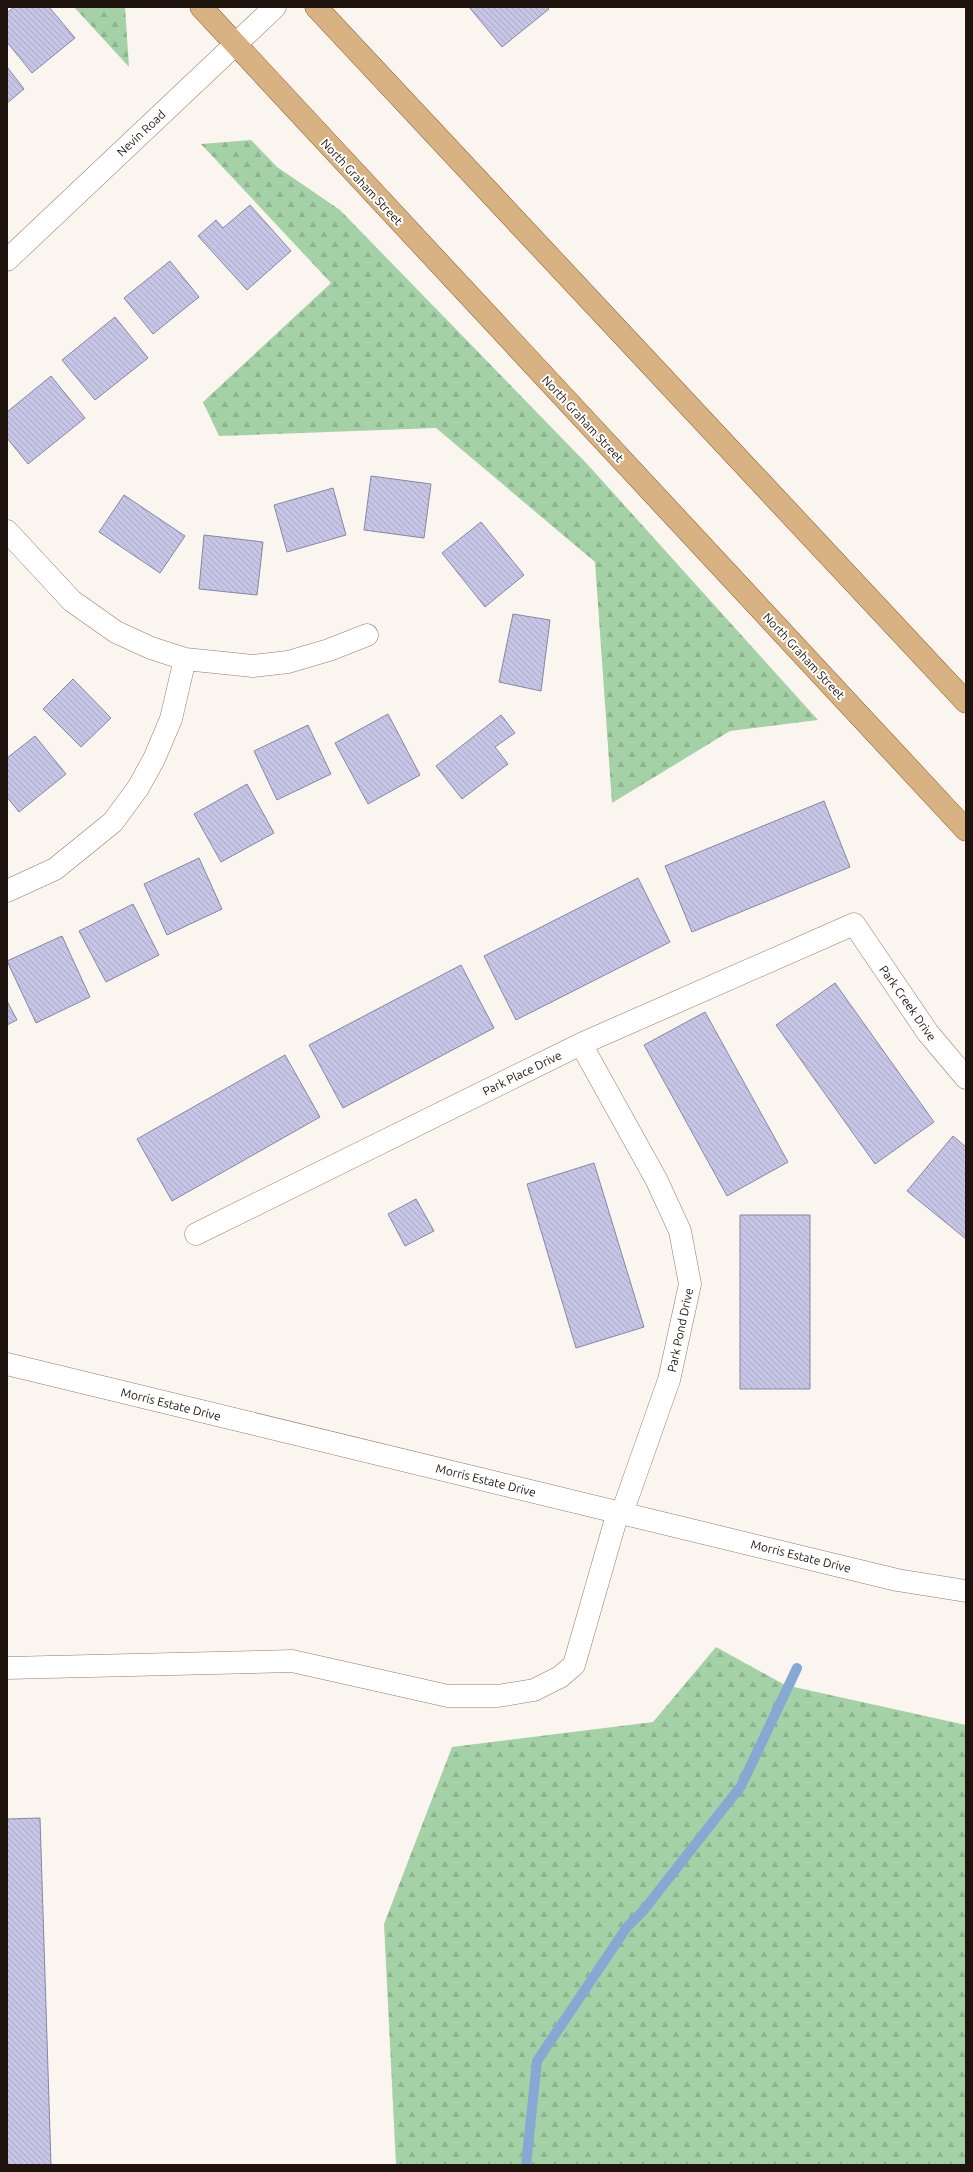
<svg xmlns="http://www.w3.org/2000/svg" width="973" height="2172" font-family="Ubuntu,sans-serif">
	<style>
		.forest { fill: url(#forest-firs) }
		.lines { fill: none; stroke-linecap: round; stroke-linejoin: round }
		.stream { stroke: #85a9d3; stroke-width: 10 }
		.building { fill: url(#building-back-hatch); stroke: #8786a4 }
		.minor-casing { stroke: #967a66; stroke-width: 23 }
		.major-casing { stroke: #875a24; stroke-width: 23 }
		.minor { stroke: #fff; stroke-width: 22 }
		.major { stroke: #d9b283; stroke-width: 22 }
		.labels { text-anchor: middle; dominant-baseline: central; stroke-width: 4; stroke-linejoin: round; paint-order: stroke }
		.street-label { font-size: 12px; fill: #1f140d; stroke: #fff }
	</style>
	<defs>
		<pattern id="forest-firs" width="22" height="20" patternUnits="userSpaceOnUse"><rect width="22" height="20" fill="#a5d1a7"/><path d="M5 1l3.5 6h-7zM16 11l3.5 6h-7z" fill="#8eb38f"/></pattern>
		<pattern id="building-back-hatch" width="6" height="6" patternUnits="userSpaceOnUse"><rect width="6" height="6" fill="#c6c5e6"/><path d="M-1 5l2 2M0 0l6 6M5-1l2 2" fill="none" stroke="#aaa8c4"/></pattern>
	</defs>
	<rect width="100%" height="100%" fill="#fbf5f0"/>
	<path class="forest" d="M74,7H125L129,67Z
		M251,140L277,167L340,210L588,465L818,720L730,731L612,803L595,562L436,428L219,436L203,402L331,283L201,144Z
		M716,1647L785,1685L966,1725V2165H396L384,1924L452,1747L653,1722Z"/>
	<g class="lines">
		<path class="stream" d="M526,2165L537,2061L627,1927L643,1911L741,1786L797,1668"/>
	</g>
	<path class="building" d="M14,7H49L75,38L32,73L7,42V13Z
		M469,7H547L549,9L502,47Z
		M7,67L24,89L7,103Z
		M250,205L291,251L247,290L198,236L216,220L223,228Z
		M170,261L199,297L153,334L124,298Z
		M115,317L148,358L95,400L62,360Z
		M51,376L85,418L28,464L7,438V412Z
		M371,476L431,484L424,538L364,530Z
		M333,488L346,535L287,552L274,505Z
		M124,495L185,536L160,573L99,532Z
		M481,522L524,575L485,607L442,553Z
		M204,535L263,542L257,595L199,589Z
		M513,614L550,620L541,691L499,682Z
		M73,679L111,718L81,747L43,709Z
		M388,714L420,775L368,804L335,743Z
		M501,715L515,733L495,747L508,764L462,799L436,766Z
		M308,725L331,774L277,800L254,751Z
		M35,736L66,774L19,812L7,797V758Z
		M247,784L274,833L221,862L194,814Z
		M824,801L850,867L692,932L665,866Z
		M199,858L222,909L167,935L144,884Z
		M638,878L670,942L516,1020L484,956Z
		M133,904L159,955L106,982L79,931Z
		M62,936L90,997L36,1023L7,961Z
		M461,965L494,1028L343,1108L309,1045Z
		M835,983L934,1122L875,1164L776,1025Z
		M7,1001L17,1020L7,1025Z
		M705,1012L788,1162L727,1196L644,1045Z
		M285,1055L320,1117L172,1201L137,1139Z
		M953,1136L966,1147V1239L907,1191Z
		M594,1163L644,1327L576,1348L527,1184Z
		M416,1199L434,1231L405,1246L388,1214Z
		M740,1215H810V1389H740Z
		M40,1818L51,2165H7V1819Z"/>
	<g class="lines">
		<defs>
			<path id="minor" d="M7,260L275,7
				M7,531L72,601L116,632L151,648L185,659L253,666L288,662L329,650L367,635
				M7,891L55,869L113,822L138,788L154,759L171,719L185,659
				M581,1044L656,1179L680,1231L690,1284L669,1380L622,1513
				M196,1234L581,1044L854,924L928,1033L966,1078
				M7,1364L897,1580L966,1591
				M7,1668L292,1661L448,1696H498L534,1690L560,1677L574,1665L618,1512"/>
			<path id="major" d="M201,7L966,830
				M316,7L966,702"/>
		</defs>
		<use href="#minor" class="minor-casing"/>
		<use href="#major" class="major-casing"/>
		<use href="#minor" class="minor"/>
		<use href="#major" class="major"/>
	</g>
	<g class="labels">
		<g class="street-label">
			<text transform="translate(141 133) rotate(-43)">Nevin Road</text>
			<text transform="translate(362 182) rotate(47)">North Graham Street</text>
			<text transform="translate(583 419) rotate(47)">North Graham Street</text>
			<text transform="translate(804 656) rotate(47)">North Graham Street</text>
			<text transform="translate(908 1003) rotate(55)">Park Creek Drive</text>
			<text transform="translate(522 1073) rotate(-26)">Park Place Drive</text>
			<text transform="translate(680 1330) rotate(-78)">Park Pond Drive</text>
			<text transform="translate(171 1404) rotate(14)">Morris Estate Drive</text>
			<text transform="translate(486 1480) rotate(14)">Morris Estate Drive</text>
			<text transform="translate(801 1556) rotate(14)">Morris Estate Drive</text>
		</g>
	</g>
	<rect width="973" height="2172" fill="none" stroke="#1f140d" stroke-width="16"/>
</svg>
